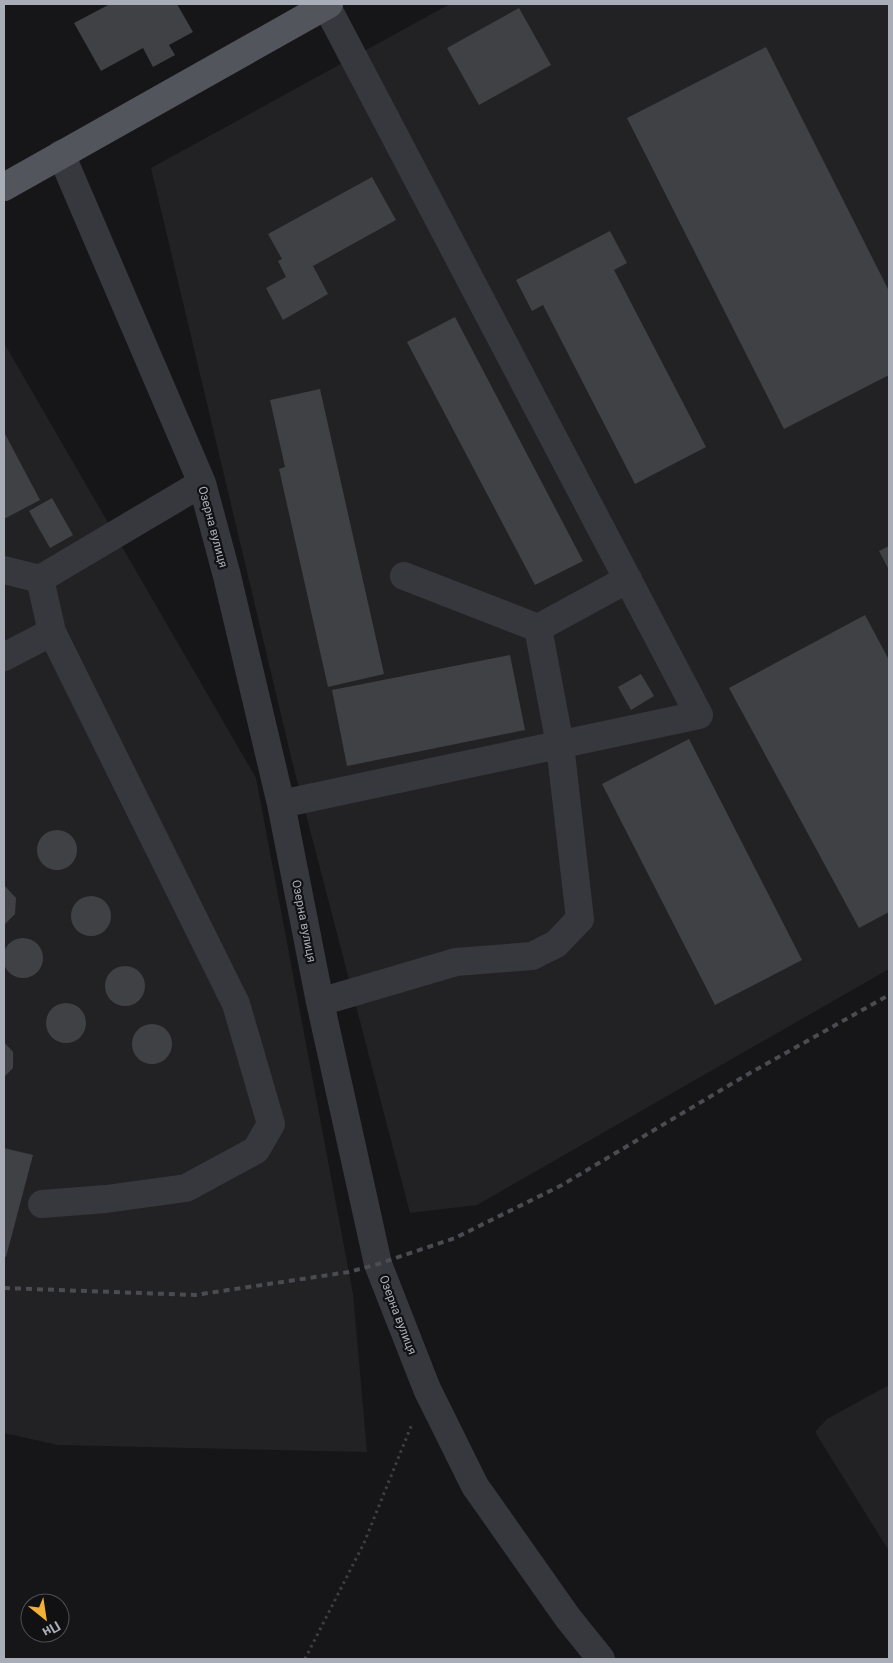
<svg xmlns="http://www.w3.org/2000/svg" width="893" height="1663" font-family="Roboto,sans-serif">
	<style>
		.built { fill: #222225 }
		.building { fill: #404145 }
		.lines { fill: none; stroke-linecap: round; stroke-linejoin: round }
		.path { stroke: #3d3f44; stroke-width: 3; stroke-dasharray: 2.5 4; stroke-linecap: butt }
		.minor { stroke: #37383d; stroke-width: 28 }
		.major { stroke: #53555c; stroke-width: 28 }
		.rail { stroke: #4a4c52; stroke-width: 4; stroke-dasharray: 6 5; stroke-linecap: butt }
		.labels { text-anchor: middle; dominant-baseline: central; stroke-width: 4.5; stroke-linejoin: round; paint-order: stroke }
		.street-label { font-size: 12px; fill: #a8adb8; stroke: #111113 }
	</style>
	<rect width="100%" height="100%" fill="#161618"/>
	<path class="built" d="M450,4H889V969L477,1205L410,1213L292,761L151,168Z
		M4,343L256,778L353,1294L367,1452L58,1445L4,1433Z
		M889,1385V1551L815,1432L827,1419Z"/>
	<path class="building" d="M110,4H177L193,32L169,45L175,55L153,67L143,48L101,71L74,23Z
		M519,8L551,65L479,105L447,48Z
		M766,47L889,291V375L784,429L627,118Z
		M372,177L396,220L313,266L328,294L283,320L266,288L286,277L278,261L282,259L268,234Z
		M610,231L627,263L614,270L706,447L635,484L543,305L532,311L516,280Z
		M455,317L583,561L535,585L407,342Z
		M320,389L384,674L328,687L279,469L285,467L270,400Z
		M4,432L40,500L4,519Z
		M52,498L73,535L50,548L29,511Z
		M889,546V570L879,551Z
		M865,615L889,660V912L859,928L729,688Z
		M510,655L525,730L347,766L332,690Z
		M641,674L654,696L631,710L618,687Z
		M689,739L802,960L715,1005L602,784Z
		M37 850a20 20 0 1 1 40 0a20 20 0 1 1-40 0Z
		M4,885L16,898L15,914L4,925Z
		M71 916a20 20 0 1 1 40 0a20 20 0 1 1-40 0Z
		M3 958a20 20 0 1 1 40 0a20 20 0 1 1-40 0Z
		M105 986a20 20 0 1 1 40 0a20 20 0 1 1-40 0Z
		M46 1023a20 20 0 1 1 40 0a20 20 0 1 1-40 0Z
		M132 1044a20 20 0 1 1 40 0a20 20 0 1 1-40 0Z
		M4,1042L13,1052V1068L4,1077Z
		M4,1148L33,1155L6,1257H4Z"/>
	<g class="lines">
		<path class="path" d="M305,1659L364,1543L412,1424"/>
		<path class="minor" d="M61,154L202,483L227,576L281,804L320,1002L378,1264L427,1389L475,1486L568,1618L601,1659
			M4,570L40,579
			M404,576L538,628L628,579
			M4,657L52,632L40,579L202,483
			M281,804L699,715L326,5
			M320,1002L456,962L532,956L556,944L580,919L560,745L538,628
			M42,1204L106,1199L186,1188L256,1150L271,1124L236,1004L52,632"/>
		<path class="major" d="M4,187L329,4"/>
		<path class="rail" d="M4,1288L195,1295L349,1272L378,1264L455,1238L562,1185L743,1077L889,995"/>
	</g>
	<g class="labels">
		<g class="street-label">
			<text transform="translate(213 527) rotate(75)">Озерна вулиця</text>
			<text transform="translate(304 921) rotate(79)">Озерна вулиця</text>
			<text transform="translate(398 1315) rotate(69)">Озерна вулиця</text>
		</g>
	</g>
	<rect width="893" height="1663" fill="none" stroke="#a8adb8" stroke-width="10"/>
	<g transform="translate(45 1618) rotate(150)"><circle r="24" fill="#111113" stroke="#4d4f55"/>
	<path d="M0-4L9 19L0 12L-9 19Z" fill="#f2b134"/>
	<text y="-8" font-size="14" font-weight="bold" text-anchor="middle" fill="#a8adb8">Пн</text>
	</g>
</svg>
